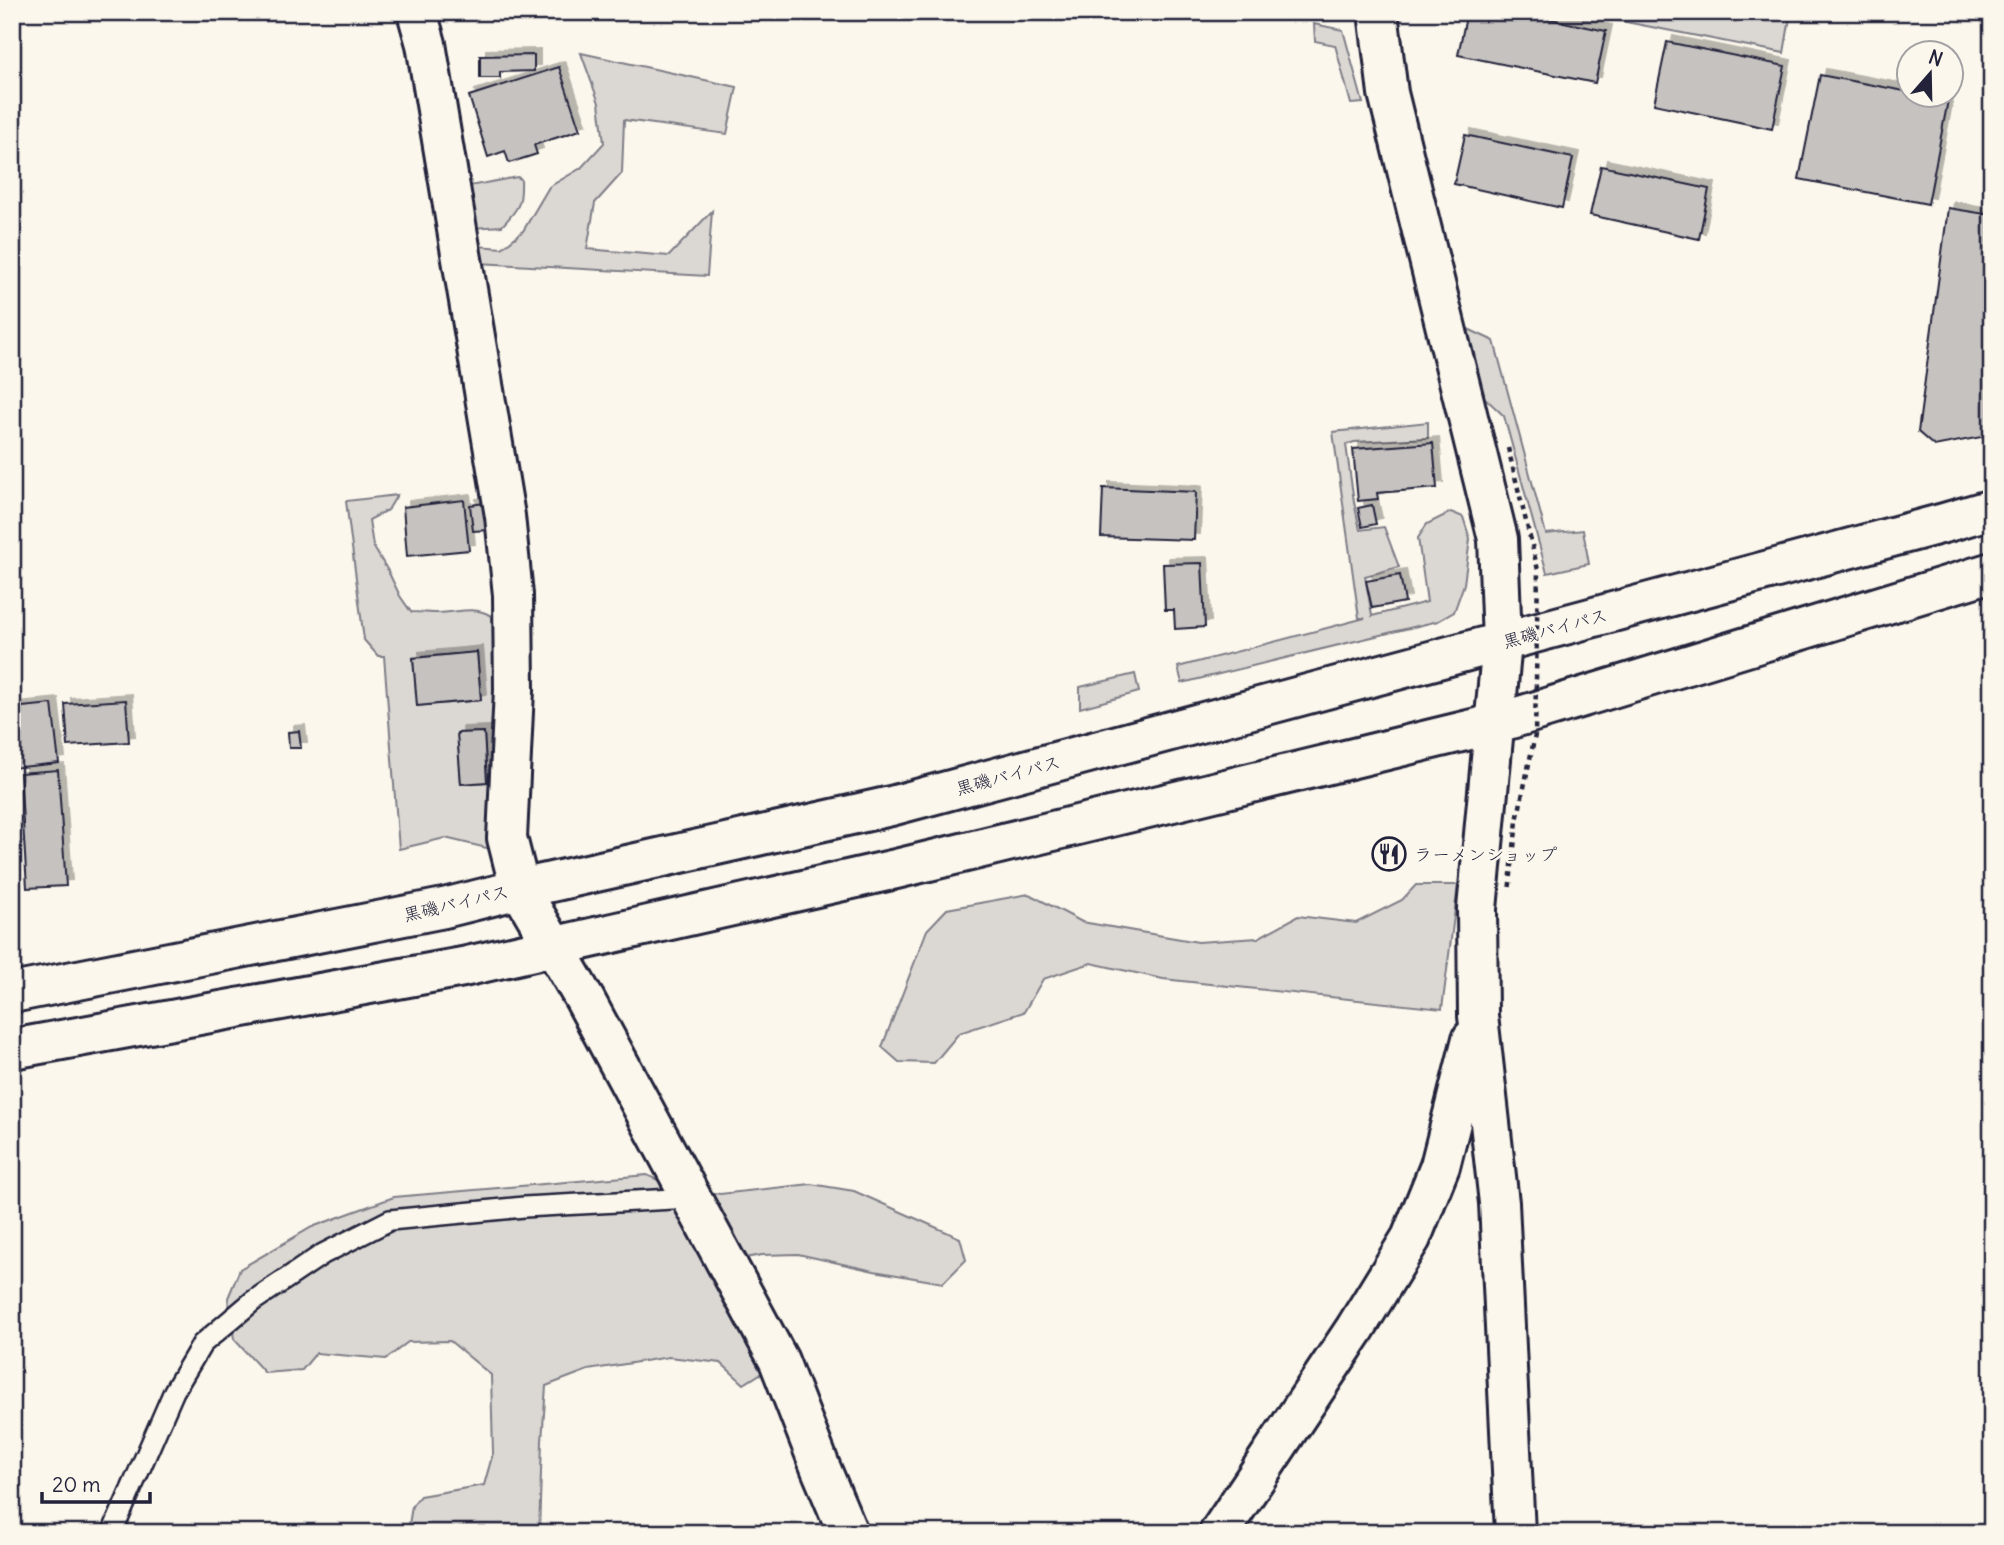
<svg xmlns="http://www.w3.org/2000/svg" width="2004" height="1545" font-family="Delius,'Klee One',sans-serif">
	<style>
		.green { fill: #dbd8d3; stroke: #7e7d87; stroke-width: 2; fill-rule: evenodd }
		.building { fill: #c6c2c0; stroke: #22223b; stroke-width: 2; filter: url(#shadow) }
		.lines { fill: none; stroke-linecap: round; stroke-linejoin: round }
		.service-casing { stroke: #22223b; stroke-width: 24 }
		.minor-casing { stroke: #22223b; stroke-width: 44 }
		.trunk-casing { stroke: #22223b; stroke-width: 44 }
		.service { stroke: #fbf7ec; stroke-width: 19 }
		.minor { stroke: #fbf7ec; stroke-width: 38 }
		.trunk { stroke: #fbf7ec; stroke-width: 38 }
		.path-bridge { stroke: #22223b; stroke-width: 4.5; stroke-dasharray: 5 5; stroke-linecap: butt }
		.labels { text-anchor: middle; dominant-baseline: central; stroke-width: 5; stroke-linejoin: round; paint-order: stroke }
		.street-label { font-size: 18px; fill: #22223b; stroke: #fbf7ec }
		.poi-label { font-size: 18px; fill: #22223b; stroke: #fbf7ec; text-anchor: start }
	</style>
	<defs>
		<filter id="shadow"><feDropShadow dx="6" dy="-6" stdDeviation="0" flood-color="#0004"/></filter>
	</defs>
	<rect width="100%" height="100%" fill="#fbf7ec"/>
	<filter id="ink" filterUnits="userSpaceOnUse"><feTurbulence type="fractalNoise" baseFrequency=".0143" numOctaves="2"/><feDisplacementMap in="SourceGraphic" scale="14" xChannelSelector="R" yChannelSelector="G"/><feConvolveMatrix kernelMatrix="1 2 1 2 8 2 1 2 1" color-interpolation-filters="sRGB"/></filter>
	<g filter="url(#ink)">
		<path class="green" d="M1575,12H1791L1784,53Z
			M1314,24L1343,30L1363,103L1351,104L1335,45L1315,41Z
			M581,53L737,87L727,134L624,120L622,173L595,203L587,249L669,256L712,211L707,276L479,263L478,246L502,248L523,231L549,187L581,168L604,143L599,103Z
			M517,177L521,179C522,204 519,208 502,226L472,228L464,187Z
			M1468,329L1494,341L1546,534L1583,530L1589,564L1547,573L1504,416L1484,397Z
			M1428,422V438L1354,442L1346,445L1354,502L1360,530L1384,527L1399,567L1365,576L1372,616L1427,602L1418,538L1427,524L1451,512L1463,517L1470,539L1464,584L1454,612L1438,621L1182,683L1178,667L1365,618H1359L1333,432Z
			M397,495L388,510L369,520L373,546L388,571L400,596L411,612C420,612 430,613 439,613C462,612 480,604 498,621L491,849L445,838L399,849L384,656H378L364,640L346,501ZM477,652L481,700L418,706L413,658ZM484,732L487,782L461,784L458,733Z
			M1135,674L1139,692L1080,708V687Z
			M1416,885H1458L1442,1009L1163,979L1091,963L1043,979L1024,1012L959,1033L934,1063L899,1062L882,1047L927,930L947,909L1029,894L1082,922L1198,942L1258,938L1298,916L1356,923L1402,900Z
			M647,1175L671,1186L720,1194L811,1184L854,1191L960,1238L966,1260L943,1283L874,1271L798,1254L762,1255L717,1263L763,1372L744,1384L721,1363L669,1357L588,1370L546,1386L542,1441L539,1533H464L409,1525L412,1506L420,1496L484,1485L493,1453L491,1375L450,1341L408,1342L386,1359L316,1353L302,1370L265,1373L234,1339L228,1298L240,1269L312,1227L394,1197Z"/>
		<path class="building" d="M1467,12H1517L1606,31L1595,83L1458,55Z
			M1667,42L1785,66L1772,129L1654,104Z
			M534,55V71L500,72V78H480V56Z
			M559,67L580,130L534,145L537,154L509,163L505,151L488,157L469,96Z
			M1820,75L1910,92V94H1921L1948,100L1928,204L1799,179Z
			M1465,135L1573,158L1562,208L1454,184Z
			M1601,166L1709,189L1699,239L1590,215Z
			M1948,208L1992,215V435L1934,446L1918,432Z
			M1433,443L1437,488L1377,493L1378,499L1358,501L1353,449Z
			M1103,488L1196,492L1194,540L1101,537Z
			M464,500L469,550L407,556L403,507Z
			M485,503L488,530L473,531L470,505Z
			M1372,505L1376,524L1362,527L1358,508Z
			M1202,563L1205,627L1175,629L1174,610H1165L1163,564Z
			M1400,575L1405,602L1372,608L1366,581Z
			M477,652L481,700L417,706L413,658Z
			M126,700L129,742L68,746L65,704Z
			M52,704L59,763L12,768V708Z
			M299,731L301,748H289L288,732Z
			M484,732L487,782L461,784L457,733Z
			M58,770L66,886L27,888L20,773Z"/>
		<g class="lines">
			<defs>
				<path id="service" d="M112,1533L174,1391L202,1344L253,1301L323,1254L390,1220L524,1207L692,1198"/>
				<path id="minor" d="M417,12L426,44L505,516L513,595L514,690L507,838L520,889L585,1000L779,1361L821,1469L848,1533
					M1378,12L1388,93L1498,539L1502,642L1477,909L1478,1016L1499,1203L1515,1533
					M1219,1533L1355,1329L1411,1238L1440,1166L1472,1039"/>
				<path id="trunk" d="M12,993L444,908L520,889L891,806L1944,523L1992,509
					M12,1049L463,967L896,869L1494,724L1992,572"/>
			</defs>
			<use href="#service" class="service-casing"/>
			<use href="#minor" class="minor-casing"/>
			<use href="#trunk" class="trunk-casing"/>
			<use href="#service" class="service"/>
			<use href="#minor" class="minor"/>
			<use href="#trunk" class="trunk"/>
			<path class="path-bridge" d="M1508,448L1538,570L1535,735L1517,821L1509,892"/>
		</g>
	</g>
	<defs>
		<symbol id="restaurant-ring" viewBox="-11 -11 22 22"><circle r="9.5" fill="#fbf7ec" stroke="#22223b" stroke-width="1.5"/><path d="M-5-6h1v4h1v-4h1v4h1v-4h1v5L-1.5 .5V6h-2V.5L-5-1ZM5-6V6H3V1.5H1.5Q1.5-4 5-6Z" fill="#22223b"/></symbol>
	</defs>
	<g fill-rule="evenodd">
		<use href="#restaurant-ring" x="1370" y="835" width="38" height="38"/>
	</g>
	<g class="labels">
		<g class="street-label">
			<text transform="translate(1555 628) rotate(-15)">黒磯バイパス</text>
			<text transform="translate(1008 775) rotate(-15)">黒磯バイパス</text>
			<text transform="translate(456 903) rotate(-13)">黒磯バイパス</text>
		</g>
		<g class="poi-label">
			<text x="1414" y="854">ラーメンショップ</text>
		</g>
	</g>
	<rect width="2004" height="1545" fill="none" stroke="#fbf7ec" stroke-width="42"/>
	<rect x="21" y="21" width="1962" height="1503" fill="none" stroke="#22223b" stroke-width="2.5" filter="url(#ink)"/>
	<g transform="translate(1930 74) rotate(20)"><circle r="33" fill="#fbf7ec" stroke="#a4a2a5" stroke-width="2"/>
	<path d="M0-5L12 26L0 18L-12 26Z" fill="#22223b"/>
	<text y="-10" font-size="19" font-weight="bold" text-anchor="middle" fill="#22223b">N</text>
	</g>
	<path d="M42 1492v10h108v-10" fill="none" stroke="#22223b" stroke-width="3.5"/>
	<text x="52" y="1492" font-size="21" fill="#22223b" stroke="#fbf7ec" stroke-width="5" paint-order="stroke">20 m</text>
</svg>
